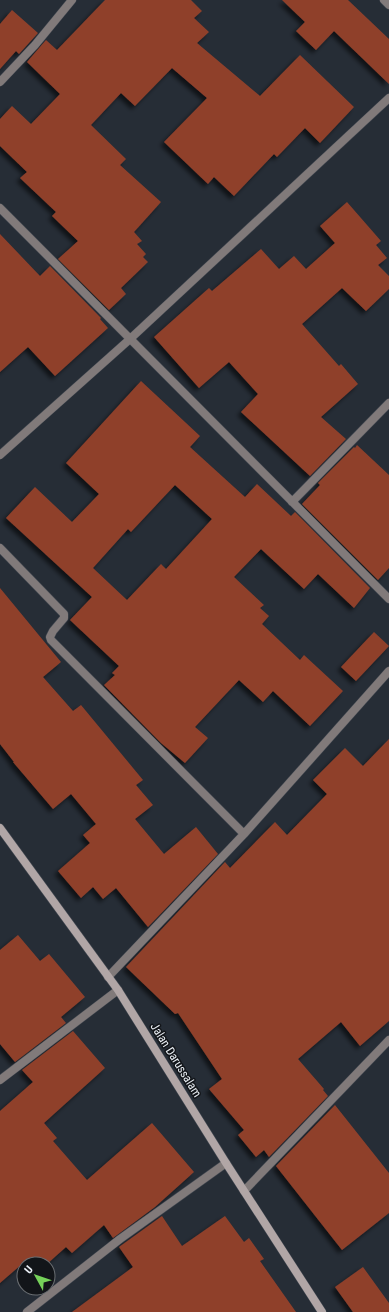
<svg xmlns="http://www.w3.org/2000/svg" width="389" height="1312" font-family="'Roboto Condensed',sans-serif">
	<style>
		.building { fill: #8f402b; fill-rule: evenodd; filter: url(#shadow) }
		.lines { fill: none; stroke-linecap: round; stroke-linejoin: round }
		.street-casing { stroke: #424851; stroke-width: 9 }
		.secondary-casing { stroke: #424851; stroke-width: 9 }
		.street { stroke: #817a7a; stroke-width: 8 }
		.secondary { stroke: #b1a6a6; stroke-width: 8 }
		.labels { text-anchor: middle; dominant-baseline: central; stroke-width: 3; stroke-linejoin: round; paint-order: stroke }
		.street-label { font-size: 12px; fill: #ebf0f6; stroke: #121519 }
	</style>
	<defs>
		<filter id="shadow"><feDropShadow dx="-3.5" dy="3.5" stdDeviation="2" flood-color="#0009"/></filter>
	</defs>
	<rect width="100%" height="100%" fill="#262d36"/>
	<path class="building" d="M105,0H191L202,11L194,18L209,32L197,43L260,96L300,55L354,107L320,143L305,128L277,157L274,154L234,196L214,177L208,184L164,142L207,98L172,68L135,106L121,93L91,125L126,159L120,165L161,202L134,232L142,241L137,244L146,254L143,257L148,262L121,288L126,294L109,310L58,259L78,241L52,216L56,212L20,178L27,172L0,146V119L12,106L31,124L60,94L27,62L46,40L57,50Z
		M282,0H348L389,39V84L334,31L316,50L296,31L305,22Z
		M12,10L38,33L19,54L16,51L0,69V24Z
		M347,202L381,241L376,245L387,258L378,265L389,276V289L366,311L342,288L302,324L339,366L341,364L358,384L321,417L346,439L310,476L241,412L258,394L229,362L199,388L154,337L209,288L212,291L261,249L279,269L294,256L306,269L335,243L320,226Z
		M0,234L40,276L50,266L101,318L100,319L108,328L55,376L28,347L0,372Z
		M141,381L200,436L190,447L245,497L257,484L291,516L295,512L370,588L354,608L318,574L304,589L261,549L234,577L264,605L260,608L269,616L262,624L300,660L304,655L343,691L310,726L273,691L263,702L239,680L195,727L208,738L185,763L161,743L104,685L115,675L112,673L119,666L70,620L92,597L6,518L35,487L72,522L99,494L66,463ZM175,485L212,519L166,569L161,564L127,600L93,568L128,529L131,532Z
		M357,445L389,475V568L378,580L302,504L320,485L318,483L354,447L355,448Z
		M0,588L61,662L43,677L73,711L81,705L143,780L136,785L153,805L135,819L164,854L196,827L218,854L148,927L116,888L103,899L93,887L81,898L58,871L90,843L83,835L96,824L71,794L53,809L13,762H14L0,744Z
		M374,632L389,646L356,681L341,667Z
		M389,739V1021L360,1046L341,1022L298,1059L324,1089L323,1090L328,1096L269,1157L264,1150L256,1157L238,1135L244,1130L209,1089L222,1079L178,1013L175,1014L126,967L225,862L230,868L275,822L287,835L327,794L313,780L345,748L363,766Z
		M18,935L40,961L49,954L85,997L61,1017L66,1023L15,1062L0,1044V950Z
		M73,1031L105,1068L44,1123L57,1138L53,1141L87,1180L152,1123L194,1172L155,1207L113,1238L104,1225L72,1253L66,1247L47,1264H22L0,1283V1111L33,1082L22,1070Z
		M335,1105L389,1173V1213L342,1250L276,1166Z
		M162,1216L182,1246L225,1216L244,1242L249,1238L264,1259L260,1261L296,1312H72L133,1267L119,1247Z
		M363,1267L389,1303V1312H353L335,1287Z"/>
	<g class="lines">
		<defs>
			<path id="street" d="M384,0L389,5
				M0,82L35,45L72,0
				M0,208L389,599
				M0,455L130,339L389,98
				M292,502L389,403
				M0,548L64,614V618L53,631L50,637L51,640L244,834
				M108,977L244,834L389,671
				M0,1080L118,990
				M244,1191L389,1040
				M27,1312L120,1239L226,1163"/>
			<path id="secondary" d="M0,828L118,990L226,1163L322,1312"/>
		</defs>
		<use href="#street" class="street-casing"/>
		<use href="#secondary" class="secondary-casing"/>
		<use href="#street" class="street"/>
		<use href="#secondary" class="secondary"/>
	</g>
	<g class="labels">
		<g class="street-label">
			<text transform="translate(176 1060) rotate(58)">Jalan Darussalam</text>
		</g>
	</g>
	<g transform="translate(36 1276) rotate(310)"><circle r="19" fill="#121519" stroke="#696d71"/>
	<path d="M0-3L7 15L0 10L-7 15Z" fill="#76d25a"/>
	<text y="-6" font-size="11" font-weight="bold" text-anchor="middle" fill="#ebf0f6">U</text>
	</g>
</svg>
